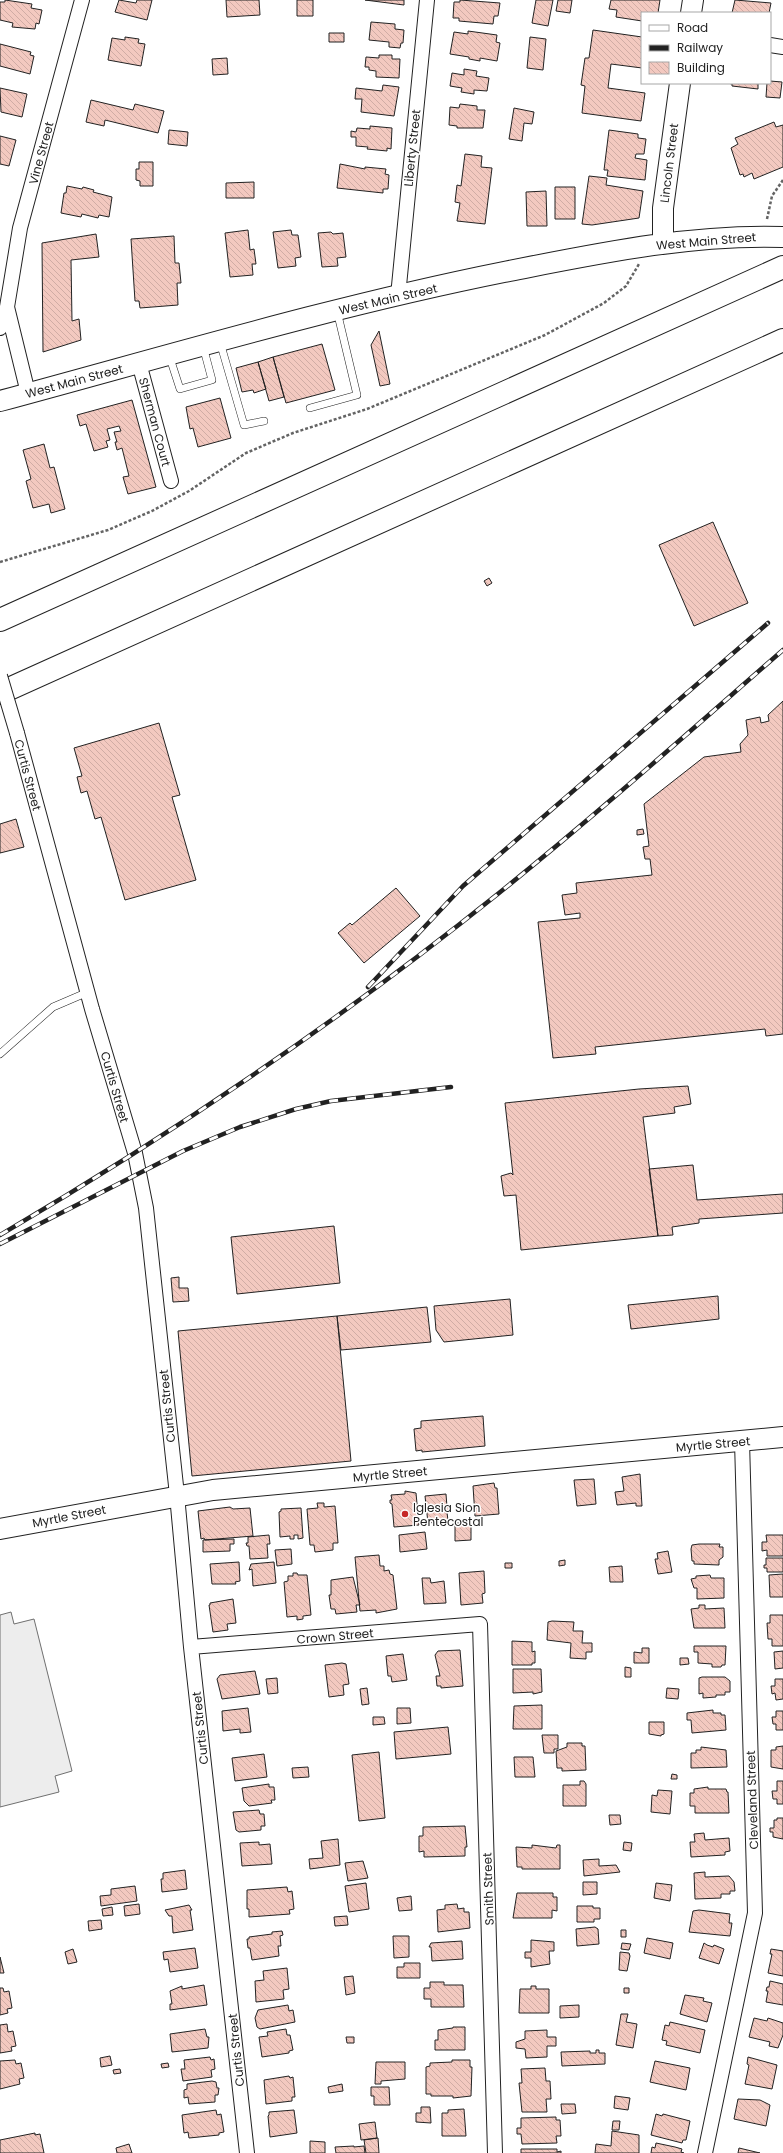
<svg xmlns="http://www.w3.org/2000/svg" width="783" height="2153" font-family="Poppins,sans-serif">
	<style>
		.parking { fill: #ededed; stroke: #6f6f6f }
		.building { fill: url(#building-back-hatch); stroke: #222 }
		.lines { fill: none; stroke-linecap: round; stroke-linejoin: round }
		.lane-casing { stroke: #222; stroke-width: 8 }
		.street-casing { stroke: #222; stroke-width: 16 }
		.secondary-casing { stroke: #222; stroke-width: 22 }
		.highway-casing { stroke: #222; stroke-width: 24 }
		.path { stroke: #646464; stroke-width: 2.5; stroke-dasharray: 3 2; stroke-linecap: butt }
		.lane { stroke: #fff; stroke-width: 7 }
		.street { stroke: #fff; stroke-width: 14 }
		.secondary { stroke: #fff; stroke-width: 20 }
		.highway { stroke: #fff; stroke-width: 22 }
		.rail-casing { stroke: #222; stroke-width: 4.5 }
		.rail { stroke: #fff; stroke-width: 3; stroke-dasharray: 9; stroke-linecap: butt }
		.street-bridge-casing { stroke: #222; stroke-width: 16; stroke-linecap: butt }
		.street-bridge { stroke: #fff; stroke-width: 14 }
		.poi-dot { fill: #c62828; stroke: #fff; stroke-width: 1.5 }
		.labels { text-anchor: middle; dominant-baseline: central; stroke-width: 3; stroke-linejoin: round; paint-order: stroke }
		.street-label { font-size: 12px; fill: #222; stroke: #fff }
		.poi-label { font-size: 12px; fill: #222; stroke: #fff; text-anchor: start }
	</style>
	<defs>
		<pattern id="building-back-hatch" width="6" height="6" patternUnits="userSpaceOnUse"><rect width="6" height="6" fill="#f3c9c0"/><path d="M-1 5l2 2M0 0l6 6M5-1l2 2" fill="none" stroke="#d0aca5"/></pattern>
	</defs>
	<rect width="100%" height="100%" fill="#fff"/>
	<path class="parking" d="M11,1612L14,1624L34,1619L72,1771L55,1776L59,1792L0,1807V1615Z"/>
	<path class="building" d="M5,0L32,4L31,8L42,10L39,24L36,23L35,29L12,27L13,23L0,20V2H5Z
		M119,0L136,3L137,0H152L147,20L115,12Z
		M226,0H259L260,15L227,17Z
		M297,0H313V16H297Z
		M365,0H404V5Z
		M460,0L500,3L498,16H494L493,24L459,21V18H453L454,2H460Z
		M536,0H553L548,26L532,23Z
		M558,0H572L570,13L556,11Z
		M611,0H660L658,13H642V21L616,17L617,10L609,9Z
		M735,0L771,3L769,13H732Z
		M371,22L395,24V29L404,30L403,43H401L400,48L389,47V42L369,40Z
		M593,30L642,37V68L611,64L608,88L645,93L641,121L582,113L585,86L581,85L585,58H589Z
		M468,31L497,35L496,42L500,43L497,61L480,58V61L469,59V57L450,54L454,32L468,34Z
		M329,33H344V42H329Z
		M125,37L139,39L138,43L145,44L141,66L108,60L112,38L125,40Z
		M530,37L546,39L543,70L527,68Z
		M0,44L31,52L30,55L34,56L30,74L0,66Z
		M379,55H392V59H400L399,78L376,77V71L369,70V67H365L366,57L379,58Z
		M227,58L228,74L213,75L212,59Z
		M464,69L477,71L476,76L489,78L487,91L474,90V94L461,92L462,88L450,86L452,73L464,75Z
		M770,81L782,82L780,98L766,97L767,83H770Z
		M727,83H758V89L732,86V84Z
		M383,85L399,87L394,116L361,112L362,99H355L356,88L382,91Z
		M0,88L27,94L22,117L1,112Z
		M91,100L133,110L135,104L164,111L158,133L105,120L104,126L86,122Z
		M460,104L477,106V110H485L483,128H457V126L449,125L450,107L459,108Z
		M514,108L534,112L532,124L524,123L522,141L509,139Z
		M774,122L776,127L783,125V167L754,179L752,173L744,177L743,174L740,175L731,148L738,144L735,138Z
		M370,126L392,128L391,149L387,148V151L367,149L368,147L356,146V137H351V131L356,132L357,128L370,129Z
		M169,130L188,132L187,146L168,144Z
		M609,130L638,134V138L646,139L644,154H636L635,158L647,160L645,180L607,176L608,170H604Z
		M0,136L16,140L9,166L0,164Z
		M465,154L482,156L481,167L492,168L485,224L457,221L460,203L455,202L457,185L461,186Z
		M139,162H153V186H140V181L136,180V169H139Z
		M340,164L365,169V167L386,169L385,174L389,175L388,189H383V193L337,188Z
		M589,176L607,178L606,185L643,191L639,218L592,225L582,224Z
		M254,182V198H226V183Z
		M67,186L82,189L83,187L94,190L93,192L112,197L109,217L99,215L98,218L82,214L81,217L61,213L64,193H66Z
		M555,187H575V219H555Z
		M546,191L547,226H527L526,192Z
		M248,230L250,250L254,249L256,264H252L253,275L230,277L225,233Z
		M291,230L292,235H298L301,257L295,258L296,266L278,268L273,232Z
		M331,232L333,234L343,233L346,257L337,258L338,266L322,267L318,233Z
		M96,234L99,257L71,260L72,321L79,319L81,340L43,352L42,243Z
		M174,236L175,263H179L181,283H177L178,305L140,308L139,301H135L131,239Z
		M379,331L390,384L380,386L371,345Z
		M322,344L335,390L286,403L273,357Z
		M273,357L284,397L269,401L258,362Z
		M258,362L266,389L254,393L253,390L242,392L236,368Z
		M220,398L231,438L198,447L193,428L190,429L186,407Z
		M132,400L156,487L128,494L123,477L129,476L122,448L117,450L115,442H117L114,432L121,431L119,426L107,429L110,440L106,441L108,447L94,451L86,424L80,426L77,415Z
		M44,444L50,468L54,467L65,509L51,513L49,504L33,508L26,481L31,479L23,450Z
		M713,522L748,603L694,626L659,545Z
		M489,578L492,583L487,586L484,581Z
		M783,701V1034L766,1036L765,1029L595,1047L596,1054L553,1058L538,922L580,918V913L565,915L562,895L577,893L576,883L652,875L650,859H645L643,847L649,846L644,804L704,757L741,752L740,744L748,735L746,720L760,717L761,723L769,721L768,715Z
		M159,723L180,795L172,797L196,880L125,900L101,817L95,819L87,791L81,793L77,777L82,776L74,748Z
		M16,819L24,847L0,853V824Z
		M643,829L644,834L637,835V830Z
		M396,888L420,916L364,963L338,933L350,923L352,925Z
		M688,1086L691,1104L674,1107L675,1113L643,1117L658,1236L521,1250L516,1195L504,1196L501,1176L511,1173L513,1175L505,1103L639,1089Z
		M693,1165L697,1200L783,1194V1213L699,1219V1223L672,1227L673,1235L658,1236L649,1169Z
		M334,1226L340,1283L237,1294L231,1237Z
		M179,1277V1288H188L189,1301L173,1302L171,1278Z
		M718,1296L719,1319L631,1329L628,1305Z
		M510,1299L513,1335L444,1342L436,1330L434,1306Z
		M427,1307L431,1342L341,1350L337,1316Z
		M337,1316L351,1461L192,1476L178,1331Z
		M483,1416L485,1446L422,1452V1450L416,1451L414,1429L421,1428V1421Z
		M640,1474L642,1506H636V1503L617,1505L615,1492L624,1491L622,1477Z
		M594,1479L596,1504L577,1506L574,1480Z
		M494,1483L495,1488H497L499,1514L475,1516L473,1486Z
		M405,1491L416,1493L419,1525L394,1527L392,1504L390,1503V1500H392L391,1495L405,1494Z
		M446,1494L447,1507L449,1506L450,1512H447L448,1521L428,1523L425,1496Z
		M317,1503H324V1507L335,1506L338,1543H333V1550L315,1552L314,1545H310L307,1509L318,1508Z
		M230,1507L233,1509L250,1508L253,1536L205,1540L204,1538L201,1539L198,1511Z
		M301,1508L303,1538L298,1539V1535H294V1539H290V1536L280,1537L279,1512L281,1511V1509Z
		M455,1523H471V1540L455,1541Z
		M425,1532L427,1549L400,1552L399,1535Z
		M269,1535L270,1544H267L268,1558L250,1559L249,1546H247L246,1543H248V1537Z
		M766,1535H783V1556H767V1550L762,1551V1542H767Z
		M234,1539V1544H230V1551L203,1552V1540Z
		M699,1544H720L719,1547H723V1557L719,1560V1565L694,1564V1561H692L691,1549L692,1545Z
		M291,1549L292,1564L277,1566L275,1550Z
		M668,1551L672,1572L658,1574L655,1559H658L657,1553Z
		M379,1555L380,1566H384V1571L389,1570L390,1574L393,1575L397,1609L376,1613V1610L360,1611L355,1557Z
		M766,1558H783V1572H767V1568H764V1565H766Z
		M565,1560V1565L559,1566V1561Z
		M239,1562L240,1581L235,1582L236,1584H212L210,1564Z
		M274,1562L276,1583L253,1586L252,1569L249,1570L251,1564Z
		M505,1563H512V1568H505Z
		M622,1566L623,1582H610L609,1567Z
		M484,1571L485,1593L482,1594L483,1603L461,1605L459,1573Z
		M293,1573H297L298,1575H307L311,1615L303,1616V1619L297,1620V1616L287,1617L284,1582L288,1581V1576H293Z
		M783,1574V1597H770L769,1575Z
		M710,1575L711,1578H724V1598L697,1599V1588H694L691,1579L696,1578V1576Z
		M353,1577L360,1605H356L357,1612L336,1614L335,1609H331L329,1595H331V1580Z
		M422,1578H430L431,1583L444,1581L446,1603L424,1604Z
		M233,1599L236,1623L227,1624L228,1630L213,1632L209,1605H210V1603Z
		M699,1605H705V1609L724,1608L725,1628H694L691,1609L699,1608Z
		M770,1615H783V1646H772V1639H768L767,1623H770Z
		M552,1621L574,1622L573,1631H583L582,1643H592V1652H586V1659L570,1658L571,1643L547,1640L548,1622Z
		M512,1641L532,1642V1652L535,1651V1663H532V1665H512Z
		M694,1646H726L725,1665H722L721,1667H712V1664L698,1663V1652H694Z
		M642,1648H649V1663H634V1652L642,1653Z
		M460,1650L463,1686L441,1688V1686H437L436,1676H440L435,1655L438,1651Z
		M783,1651V1668L775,1669L774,1652Z
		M403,1654L407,1680L392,1682L391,1676H388L386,1656Z
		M680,1658H688L689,1664L680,1665Z
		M342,1663L346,1664L349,1684L343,1685L344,1695L329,1697L325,1665Z
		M625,1667L631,1668V1677H625Z
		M513,1669H541L542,1692L533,1694V1692L513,1693Z
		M255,1671L260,1694L222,1699L217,1679L220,1675Z
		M702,1677H725L730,1681V1692H725V1695H716V1697L703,1698V1693L699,1694V1678Z
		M277,1678L278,1693L268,1694L266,1679Z
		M775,1679H783V1699L776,1700L775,1693L772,1694L771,1686H775Z
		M367,1688L369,1704L362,1705L360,1689Z
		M667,1688L679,1689L678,1699L666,1698Z
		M542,1705V1729H513L514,1706Z
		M248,1708L251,1732L240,1733V1729L223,1731L222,1711Z
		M397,1708H410L411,1723L397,1724Z
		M713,1710V1713H721V1715H725L726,1730L692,1733L691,1720H687V1713Z
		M776,1711H783V1730H776V1724H773L772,1717H776Z
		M373,1717H384L385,1724L373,1725Z
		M649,1722H664V1734L661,1735V1736L649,1734Z
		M448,1727L451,1754L396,1759L394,1732Z
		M542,1735H558V1749H554V1753H544Z
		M567,1743H582V1746H585L586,1770L562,1771V1768H557L556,1751L567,1747Z
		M783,1746V1769L771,1767V1750H776V1747Z
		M701,1747L726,1750L727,1767L691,1768V1753H696V1750H701Z
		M379,1752L385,1818L359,1821L352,1755Z
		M264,1754L267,1777L235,1781L232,1758Z
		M514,1757H533L535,1777H515Z
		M308,1767L309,1777L293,1778L292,1768Z
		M672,1774L677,1775V1779H671Z
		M580,1781H584L586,1784V1806H563V1785H580Z
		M777,1781H783V1804H777V1799H773L772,1791H777Z
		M269,1784V1787H274L275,1800H271L272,1803L249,1806L244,1801L242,1788Z
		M708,1787V1789H726L727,1792H728L729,1813H695V1806H690V1793H694V1789Z
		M658,1790L672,1791L670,1814L651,1812L652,1795L657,1796Z
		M259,1810L260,1814H264L265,1826H261V1830L239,1832L236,1830L233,1812Z
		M609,1815H620L621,1824L610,1825Z
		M777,1818H783V1839L773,1837V1832H770V1828H774V1820H777Z
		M465,1826L467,1847H465V1856L424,1857V1851L419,1852V1836H423V1827Z
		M704,1833L705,1840L729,1838L730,1851L725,1852V1855L691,1857L690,1842H695L694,1834Z
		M338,1839L340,1865L310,1869L309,1859L323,1858L321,1841Z
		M259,1842V1845L270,1844L272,1864L242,1866L240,1843Z
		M624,1842L632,1843L631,1851L623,1850Z
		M532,1845L556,1848L557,1845H560V1869H522V1867H517L516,1847L532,1848Z
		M599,1859V1866L616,1865L620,1872L584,1876L583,1860Z
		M363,1861L368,1878L348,1881L345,1863Z
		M185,1870L187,1889L162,1892L161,1879H163V1873Z
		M705,1872V1877L729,1876L734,1882L735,1891H730V1894H721V1898L695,1899L694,1873Z
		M583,1882H597V1894L583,1895Z
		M366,1883L369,1909L349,1912L345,1886Z
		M656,1883L672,1885L670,1901L654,1898Z
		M135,1886L137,1901L101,1906L100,1896L111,1895V1889Z
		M287,1887L288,1892L292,1891L294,1909L289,1910L290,1914L249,1917V1909H247V1890Z
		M517,1893H553V1897H557V1911L552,1910V1918H513Z
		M411,1896L412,1910L399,1911L397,1898Z
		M139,1904L140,1914L125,1916L124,1906Z
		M457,1904L458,1909L464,1908V1912H469L470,1928L438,1932L437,1910L445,1909V1905Z
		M189,1905L192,1910H190L193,1930L173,1933L172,1916H169L165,1910Z
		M577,1906H593V1908H600V1919H594V1922H577Z
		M112,1907L113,1915L103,1916L102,1909Z
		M699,1910L730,1914L729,1923H732L730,1936L689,1932L693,1911Z
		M347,1916L348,1925L335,1926L334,1917Z
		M101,1920L102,1929L89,1931L88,1921Z
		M595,1927L598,1929L599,1944L577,1946L576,1929Z
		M621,1930H626V1937H621Z
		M282,1931L283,1935L280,1936L281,1946H278L279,1956L252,1960L250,1948H248L247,1939H249V1937L272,1934V1932Z
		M393,1936H409V1957L394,1958Z
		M647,1938L673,1943L670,1959L644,1953Z
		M531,1940L554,1942V1951H549L550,1964L531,1967V1958H525V1952H531Z
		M462,1941L463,1959L432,1961L431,1947H429L431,1943Z
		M622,1943L631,1944L629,1950L621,1949Z
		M704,1943L707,1945L713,1947L714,1945L724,1949L719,1964L699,1958Z
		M195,1948L198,1968L170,1972L168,1959L164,1960L163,1952Z
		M73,1949L77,1962L68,1964L65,1952Z
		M771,1949L783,1951V1976L768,1973L772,1954H770Z
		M620,1952L629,1953L630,1956L627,1971L619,1970Z
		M0,1957L4,1973H0Z
		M404,1963H420V1978H397V1967H404Z
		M287,1968L289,1989L283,1990L284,1999L256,2002L255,1981L264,1980L263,1971Z
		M353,1976L355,1993L346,1995L344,1977Z
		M770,1981L783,1984V2005L766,2002L768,1991H766L767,1987H769Z
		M430,1982H444V1985H463L464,2007H431V1999H424V1988H430Z
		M204,1985L207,2005L170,2010V2004H172L170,1991L182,1986V1989Z
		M531,1986H536V1989H549V2013H519L520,1989H531Z
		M0,1988H3L4,1992L9,1991L12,2008L7,2009L8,2013L0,2015Z
		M624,1988H629V1993H624Z
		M685,1995L704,1998L703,2001L712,2003L707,2022L680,2014Z
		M288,2005L289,2011L293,2010L295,2022L260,2029L257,2027L255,2018L258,2010Z
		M579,2005V2017L560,2018V2006Z
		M621,2014H628L626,2022L637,2024L633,2048L616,2045Z
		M754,2018L767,2021L768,2018L783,2023V2035L778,2048L769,2046L770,2042L749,2037Z
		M670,2022L705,2030L700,2053L666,2045L667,2041L662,2040L665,2025L669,2026Z
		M7,2024L8,2032L13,2031L16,2046L11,2047L12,2051L0,2053V2025Z
		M453,2027H465V2050H435V2040H438V2030L453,2028Z
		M205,2029L207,2037H209L208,2048L172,2052L170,2034Z
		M286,2029L287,2035H290L293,2050L289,2051V2053L262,2057L259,2037L268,2036L267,2032Z
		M547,2030V2037H556V2046H547V2057L526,2058L525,2049L516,2048V2042L525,2039V2031Z
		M346,2037H354V2043H347Z
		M596,2050H599V2053H605V2064L562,2066L561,2052L590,2051V2053H596Z
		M110,2056L112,2065L101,2067L100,2058Z
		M210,2057L211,2060L214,2059L215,2069L211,2070L212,2077L183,2081L181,2069H185L184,2060Z
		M748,2057L777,2065L772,2089L745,2084L749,2065L747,2064Z
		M15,2060L16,2064L21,2063L24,2078L19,2079L20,2084L0,2089V2061Z
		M452,2060H470V2067H472L471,2096L453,2098V2096H431V2094H426V2067L430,2066V2063L452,2062Z
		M655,2061L690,2068L686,2090L650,2082Z
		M376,2062H405V2079L381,2081V2084H375Z
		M168,2063L169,2067L162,2068L161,2064Z
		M545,2068L546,2081H550L551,2099H546L547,2112H522L519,2083H522L521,2069Z
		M120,2069L121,2073L114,2074L113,2070Z
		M289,2076L290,2078L293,2077L295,2097H292V2101L266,2104L264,2080Z
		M212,2081L216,2082L217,2088H219L218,2095H215V2102L189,2104L188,2097L184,2098V2090L187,2089V2084Z
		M342,2084L343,2091L329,2093L328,2087Z
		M371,2087H389L390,2105H374V2096H371Z
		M615,2096L630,2098L628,2110L614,2108Z
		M738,2099L760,2100L770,2105L766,2126L734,2119Z
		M561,2104H575L576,2113L562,2114Z
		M421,2107H430L431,2123L416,2122V2113H421Z
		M464,2109L466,2136H442V2113H448V2110Z
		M216,2110L217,2115L221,2114L224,2132L219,2133V2135L189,2138L188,2132L184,2133L182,2115Z
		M294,2110L297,2133L270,2137L268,2116L269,2115V2112Z
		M656,2114L662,2116L663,2114L690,2121L686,2140H683L682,2143L651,2135Z
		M556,2117V2120H560L561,2136H556L557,2143L522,2144L521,2134H517V2128H521V2118Z
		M613,2121H620L619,2130H612Z
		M375,2122L377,2138L361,2140L359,2124Z
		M612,2131L639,2135V2153H595L596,2144L611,2146Z
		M35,2133V2135L40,2134L44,2153H0V2140Z
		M378,2138L379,2153H366L364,2140Z
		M310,2141L325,2142V2153H310Z
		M656,2143L675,2147L682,2149L681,2152L684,2153H651L652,2147L655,2148Z
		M129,2144L132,2153H117L116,2148Z
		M354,2146V2147L364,2146L365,2153H336L335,2147Z
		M739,2148L760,2153H738Z
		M521,2149H557V2152L561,2151V2153H521Z"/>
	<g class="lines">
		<defs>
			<path id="lane" d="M220,342L244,425L264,421
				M169,355L180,389L212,380L203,346
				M310,408L357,395L337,311
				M0,1054L53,1007L88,992"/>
			<path id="street" d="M770,45L783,47
				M398,296L427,0
				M7,307L20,228L82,0
				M0,328L7,307L28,393
				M139,363L171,481
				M17,733L92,1009L135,1153L146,1208L177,1495L191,1647L247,2153
				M191,1647L480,1624L495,2153
				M705,2153L755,1913L742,1441"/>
			<path id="secondary" d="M691,13L693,0
				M663,244V208L680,83
				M0,401C167,356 334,306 504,272C596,254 689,234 783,237
				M0,1529L213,1490L783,1437"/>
			<path id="highway" d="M0,620L783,267
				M0,693L783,340"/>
		</defs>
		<use href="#lane" class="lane-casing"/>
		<use href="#street" class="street-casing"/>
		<use href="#secondary" class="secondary-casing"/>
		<use href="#highway" class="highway-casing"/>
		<path class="path" d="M767,219L772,196L783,180
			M0,562L108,530L152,511L189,491L246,453L293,433L367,409L545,335L604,303L626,286L639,264"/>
		<use href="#lane" class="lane"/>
		<use href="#street" class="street"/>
		<use href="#secondary" class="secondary"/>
		<use href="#highway" class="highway"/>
		<defs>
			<path id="rail" d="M368,987L463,886L768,623
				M0,1235C174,1133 342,1019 499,893C596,815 689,732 783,650
				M0,1244L183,1151L240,1127L296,1109L331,1101L451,1087"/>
		</defs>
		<use href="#rail" class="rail-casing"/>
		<use href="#rail" class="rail"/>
		<defs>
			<path id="street-bridge" d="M0,676L17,733"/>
		</defs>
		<use href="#street-bridge" class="street-bridge-casing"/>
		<use href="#street-bridge" class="street-bridge"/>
	</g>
	<circle class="poi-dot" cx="405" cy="1514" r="4"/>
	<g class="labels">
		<g class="street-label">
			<text transform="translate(412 148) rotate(-84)">Liberty Street</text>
			<text transform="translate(41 153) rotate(-75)">Vine Street</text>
			<text transform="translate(669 163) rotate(-83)">Lincoln Street</text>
			<text transform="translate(706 241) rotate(-5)">West Main Street</text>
			<text transform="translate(388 299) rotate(-13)">West Main Street</text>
			<text transform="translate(74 381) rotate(-15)">West Main Street</text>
			<text transform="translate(155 422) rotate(75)">Sherman Court</text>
			<text transform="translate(28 775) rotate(75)">Curtis Street</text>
			<text transform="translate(115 1087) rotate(74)">Curtis Street</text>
			<text transform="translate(167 1406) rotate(-96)">Curtis Street</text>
			<text transform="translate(713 1444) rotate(-5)">Myrtle Street</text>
			<text transform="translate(390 1474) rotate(-5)">Myrtle Street</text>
			<text transform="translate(69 1516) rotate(-11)">Myrtle Street</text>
			<text transform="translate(335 1636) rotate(-5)">Crown Street</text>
			<text transform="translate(200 1728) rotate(-96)">Curtis Street</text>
			<text transform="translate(752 1800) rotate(-92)">Cleveland Street</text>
			<text transform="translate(488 1889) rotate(-92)">Smith Street</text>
			<text transform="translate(236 2050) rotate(-96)">Curtis Street</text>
		</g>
		<g class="poi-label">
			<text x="413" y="1507">Iglesia Sion<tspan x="413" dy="14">Pentecostal</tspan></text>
		</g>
	</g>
	<rect x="641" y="12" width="130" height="72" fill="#ffffff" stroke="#a7a7a7"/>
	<rect x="649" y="25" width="20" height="6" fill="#ffffff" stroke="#a7a7a7"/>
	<text x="677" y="32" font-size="12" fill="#222222">Road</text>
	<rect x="649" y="45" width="20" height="6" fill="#222222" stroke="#a7a7a7"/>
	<text x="677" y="52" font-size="12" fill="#222222">Railway</text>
	<rect x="649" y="62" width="20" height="12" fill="url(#building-back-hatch)" stroke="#a7a7a7"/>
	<text x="677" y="72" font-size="12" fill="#222222">Building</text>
</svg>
